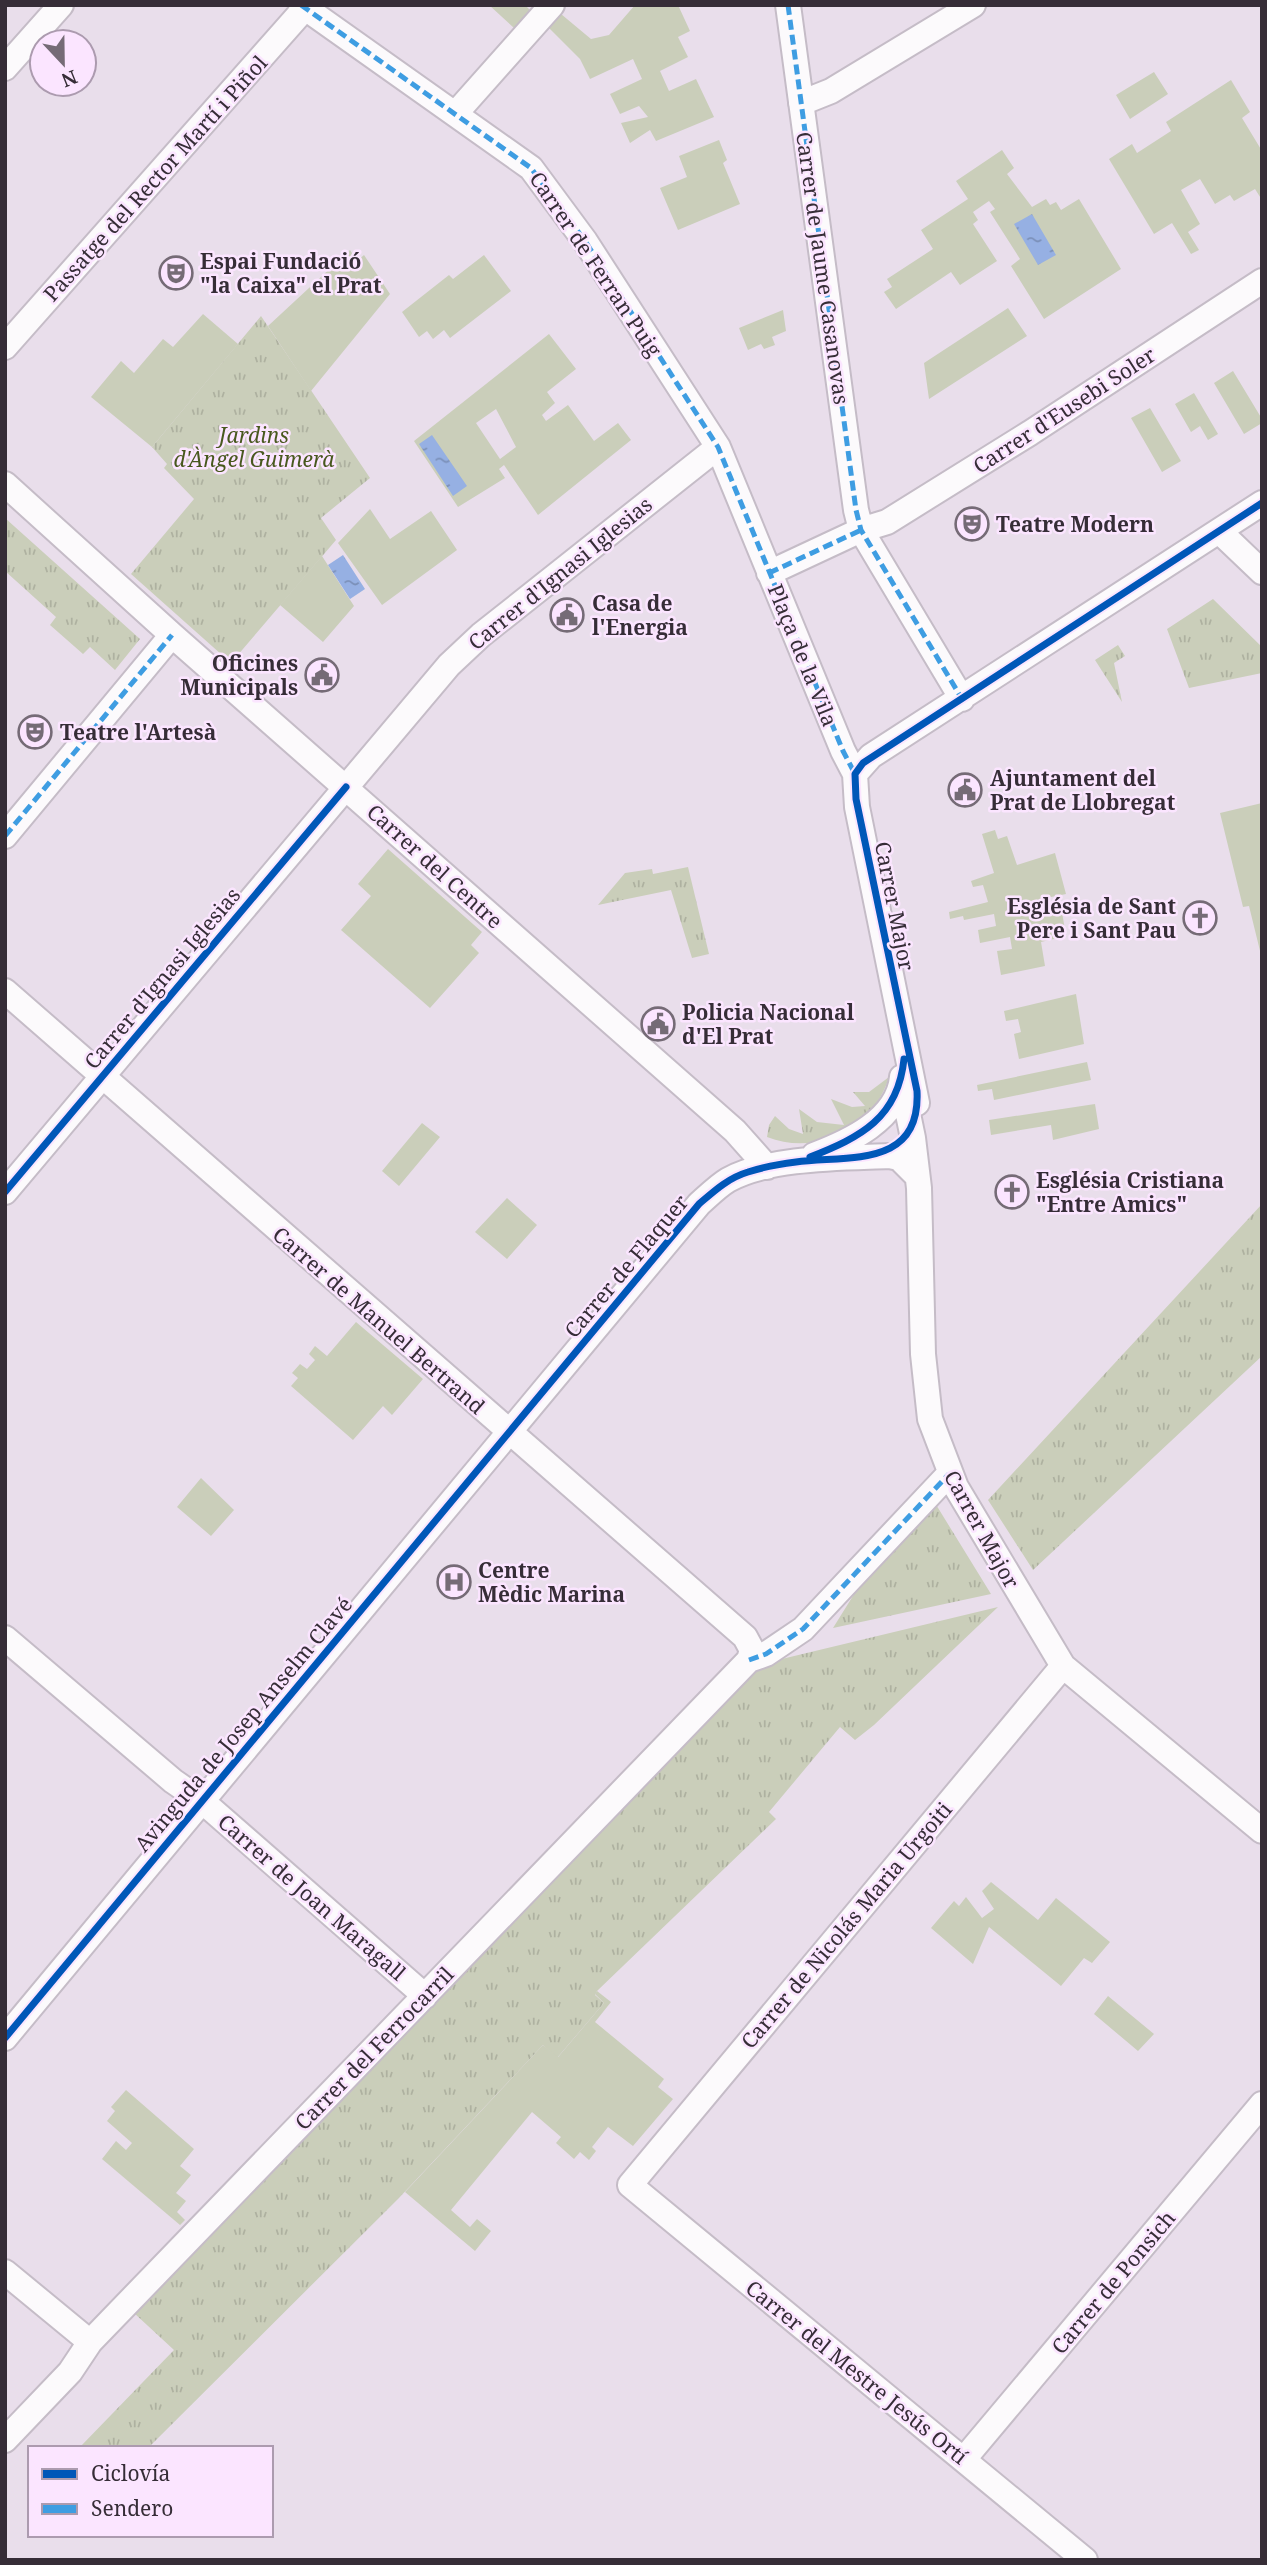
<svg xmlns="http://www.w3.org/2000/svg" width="1267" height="2565" font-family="'Noto Serif',serif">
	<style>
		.grass { fill: url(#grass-tufts) }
		.garden { fill: #caceba; fill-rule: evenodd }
		.water { fill: url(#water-ripples) }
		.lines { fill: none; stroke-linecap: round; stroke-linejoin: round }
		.minor-casing { stroke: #c5bcc7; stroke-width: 28 }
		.minor { stroke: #fcfafc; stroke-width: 24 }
		.quiet { stroke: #3e9de2; stroke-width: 5; stroke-dasharray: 10 5; stroke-linecap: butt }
		.cycleway-casing { stroke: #fbe5ff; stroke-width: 11 }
		.cycleway { stroke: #0057b8; stroke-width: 7 }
		.labels { text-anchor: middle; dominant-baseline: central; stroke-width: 5; stroke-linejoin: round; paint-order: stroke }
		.street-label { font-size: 21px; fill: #362d37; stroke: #fbe5ff }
		.poi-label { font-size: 21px; font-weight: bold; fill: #362d37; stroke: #fbe5ff; text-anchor: start }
		.park-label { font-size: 21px; font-style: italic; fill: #48581e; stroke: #fbe5ff }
	</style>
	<defs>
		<pattern id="grass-tufts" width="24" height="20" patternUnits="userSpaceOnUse" patternTransform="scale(1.75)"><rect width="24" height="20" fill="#caceba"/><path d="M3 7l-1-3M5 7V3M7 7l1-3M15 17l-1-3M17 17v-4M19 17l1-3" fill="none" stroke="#aeb1a0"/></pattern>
		<pattern id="water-ripples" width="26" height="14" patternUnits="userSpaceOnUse" patternTransform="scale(1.75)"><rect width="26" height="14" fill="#96b0e3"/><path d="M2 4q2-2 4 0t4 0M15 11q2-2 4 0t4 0" fill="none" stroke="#7b90b9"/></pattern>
	</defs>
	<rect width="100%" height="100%" fill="#e9deeb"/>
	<path class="grass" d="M261,316L370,478L321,518L336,540L231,663L131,574L194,499L164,468L167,464L152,447Z
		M5,518L140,639L115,670L90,647L83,654L50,625L56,617L5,571Z
		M1213,599L1262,647V673L1189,688L1167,629Z
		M1118,645L1125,656L1114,663L1122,702L1095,660Z
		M688,867L709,954L692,958L671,890L598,905L625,873L652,869L653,874Z
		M889,1077C874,1128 817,1157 767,1137L769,1125L775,1116L789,1129L803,1134L799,1109L817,1122L844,1125L831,1099L852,1107L865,1106L853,1092H869Z
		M1262,1204V1356L1033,1570L988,1500Z
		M935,1503L991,1594L833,1628L861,1583Z
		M998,1607L874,1725L855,1740L840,1727L769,1812L776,1819L597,1991L595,1995L604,2003L557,2058L543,2045L398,2199L148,2448L80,2447L174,2350L134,2313L757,1665Z"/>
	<path class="garden" d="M489,5H525L530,10L514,28Z
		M635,5H678L690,31L678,37L688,57L660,71L669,91L696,79L714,117L656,141L650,130L630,143L621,123L648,117L639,106L620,114L610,94L642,79L633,59L590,79L580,59L549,28L561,14L591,39L609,35Z
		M1154,72L1168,94L1130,119L1116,95Z
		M1231,80L1250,112L1242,118L1262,151V200L1255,189L1234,201L1230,195L1215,204L1200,179L1181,190L1200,224L1188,232L1199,250L1191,254L1172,223L1154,234L1109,159L1132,144L1137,153L1171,131L1166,122Z
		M719,140L727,160L723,163L740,204L678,230L660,188L687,177L679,156Z
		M1002,150L1014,168L1007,174L1032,207L1046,199L1050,205L1056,202L1061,210L1079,199L1121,269L1044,319L1011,266L1020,259L990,212L995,209L989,201L973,212L978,220L973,224L997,261L960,285L951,272L896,309L884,292L892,287L887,279L933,249L921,230L968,199L956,181Z
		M350,250L357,261L364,255L390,294L311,391L268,326Z
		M484,255L511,291L450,338L444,330L433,339L427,331L419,337L402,312L449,275L453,279Z
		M1008,308L1027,336L929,399L924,363Z
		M783,310L786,331L772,337L775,345L764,349L761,344L748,350L739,328Z
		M203,314L238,344L152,447L91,397L121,361L134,373L163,339L173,347Z
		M549,334L576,369L547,392L555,403L542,415L546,421L568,405L594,441L618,423L631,440L538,515L504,465L499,469L505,478L458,507L414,441ZM496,409L516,447L500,459L476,423Z
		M1233,371L1262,419V423L1244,434L1214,383Z
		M1194,393L1218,434L1208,440L1200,426L1191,432L1175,404Z
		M1150,408L1181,461L1162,472L1131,418Z
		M370,509L390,539L431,511L457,550L382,605L338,543Z
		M322,556L354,606L323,642L280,605Z
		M1262,803V959L1249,906L1243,907L1220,813Z
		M995,830L998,839L1007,836L1017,865L1055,853L1066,894L1046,898L1047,904L1033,908L1036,918L1062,912L1066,936L1041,942L1045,966L1001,975L997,951L1012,949L1010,937L980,943L978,930L996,926L994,914L964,920L963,916L950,919L949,912L988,902L983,885L973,887L971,881L994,873L982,834Z
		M388,849L482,932L471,945L479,953L430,1008L341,930L371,896L358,884Z
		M1076,994L1084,1044L1019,1059L1014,1034L1021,1032L1018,1019L1006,1021L1004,1011Z
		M1087,1062L1091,1080L994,1100L992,1089L978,1091L977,1085Z
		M1095,1104L1099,1129L1053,1140L1051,1125L991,1135L989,1120Z
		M422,1123L440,1137L399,1186L382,1171Z
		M507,1198L537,1225L507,1259L475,1232Z
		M356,1322L423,1379L392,1415L383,1406L353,1440L291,1386L298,1378L292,1373L300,1364L307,1369L315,1360L309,1354L315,1346L327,1356Z
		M201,1478L234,1510L211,1536L177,1507Z
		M991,1882L1038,1920L1056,1898L1110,1942L1092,1963L1084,1958L1061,1986L989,1927L973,1964L931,1928L954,1901L959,1906L966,1897L982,1918L994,1909L982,1891Z
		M597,1991L611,2002L595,2022L664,2079L658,2087L673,2099L633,2146L608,2127L592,2147L596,2151L589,2160L580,2152L574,2159L556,2143L561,2137L532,2112L451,2210L470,2227L477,2219L491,2231L475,2251L405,2192L543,2045L558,2057L604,2003L595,1994Z
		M1108,1996L1154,2034L1138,2051L1094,2014Z
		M126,2090L194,2149L180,2166L191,2175L176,2193L186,2201L177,2212L185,2220L180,2225L102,2159L116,2141L126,2150L132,2143L107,2121L115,2111L111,2107Z"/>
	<path class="water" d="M1032,214L1056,255L1038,265L1014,224Z
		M432,435L467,486L453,496L419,444Z
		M343,555L365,589L350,599L328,565Z"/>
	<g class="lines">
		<defs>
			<path id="minor" d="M301,5L531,168L585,241L718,447L843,751L855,774
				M788,5L856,510L861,530L962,699
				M5,68L61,5
				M801,103L831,91L973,5
				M456,113L552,5
				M5,347L305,8
				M5,484L172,635L735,1131L767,1167
				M1219,531L1262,572
				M769,573L861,530L887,522L1030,433L1262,281
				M855,774L871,756L1262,503
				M855,774L857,807L917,1103
				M5,836L172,635
				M5,991L745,1637L752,1650L749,1660L90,2342L70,2372L5,2440
				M902,1085L913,1138L919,1188L923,1354L930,1419L956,1487L1063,1666L1262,1831
				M814,1155C848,1142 898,1120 902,1077
				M5,1192L449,665L481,635L718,447
				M5,1638L173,1781L202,1801L425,1996
				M749,1660L766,1654L803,1629L949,1474
				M1063,1666L630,2185L1085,2560
				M5,2038L699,1204C708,1196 718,1186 728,1180C770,1157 842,1158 889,1156L899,1158L917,1176
				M5,2272L90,2342
				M964,2459L1262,2104"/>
		</defs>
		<use href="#minor" class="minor-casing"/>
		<use href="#minor" class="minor"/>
		<path class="quiet" d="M301,5L531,168L585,241L718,447L843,751L855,774
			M788,5L856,510L861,530L962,699
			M769,573L861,530
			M5,836L172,635
			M749,1660L766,1654L803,1629L949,1474"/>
		<defs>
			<path id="cycleway" d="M810,1157C861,1137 898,1118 904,1059
				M5,1192L346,787
				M5,2038L699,1204C714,1191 728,1178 748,1172C763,1167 780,1164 796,1162C847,1155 921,1169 917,1091L856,799L855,774L863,763L1262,503"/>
		</defs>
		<use href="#cycleway" class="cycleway-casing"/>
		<use href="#cycleway" class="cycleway"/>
	</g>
	<defs>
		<symbol id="theatre-ring" viewBox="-11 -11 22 22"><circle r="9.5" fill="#fbe5ff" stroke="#756b76" stroke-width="1.5"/><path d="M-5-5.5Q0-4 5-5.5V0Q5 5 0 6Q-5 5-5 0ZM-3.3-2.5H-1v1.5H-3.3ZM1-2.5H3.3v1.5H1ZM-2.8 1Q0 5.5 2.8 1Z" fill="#756b76"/></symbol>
		<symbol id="civic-ring" viewBox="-11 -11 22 22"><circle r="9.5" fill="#fbe5ff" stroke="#756b76" stroke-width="1.5"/><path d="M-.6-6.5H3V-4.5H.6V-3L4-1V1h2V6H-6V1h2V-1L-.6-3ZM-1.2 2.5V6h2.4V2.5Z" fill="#756b76"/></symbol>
		<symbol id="church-ring" viewBox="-11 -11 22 22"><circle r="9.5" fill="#fbe5ff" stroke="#756b76" stroke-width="1.5"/><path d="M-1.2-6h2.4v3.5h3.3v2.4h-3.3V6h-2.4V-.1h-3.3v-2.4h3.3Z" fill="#756b76"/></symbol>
		<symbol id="hospital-ring" viewBox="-11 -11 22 22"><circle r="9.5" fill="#fbe5ff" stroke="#756b76" stroke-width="1.5"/><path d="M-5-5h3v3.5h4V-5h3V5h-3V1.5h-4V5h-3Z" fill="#756b76"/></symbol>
	</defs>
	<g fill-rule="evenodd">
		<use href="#theatre-ring" x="157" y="254" width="38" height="38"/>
		<use href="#theatre-ring" x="953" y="505" width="38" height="38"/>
		<use href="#civic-ring" x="548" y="596" width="38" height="38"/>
		<use href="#civic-ring" x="303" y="656" width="38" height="38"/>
		<use href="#theatre-ring" x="16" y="713" width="38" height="38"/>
		<use href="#civic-ring" x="946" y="771" width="38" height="38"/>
		<use href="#church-ring" x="1181" y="899" width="38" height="38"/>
		<use href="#civic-ring" x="639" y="1005" width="38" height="38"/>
		<use href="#church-ring" x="993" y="1173" width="38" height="38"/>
		<use href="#hospital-ring" x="435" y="1563" width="38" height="38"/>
	</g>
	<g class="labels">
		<g class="street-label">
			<text transform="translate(155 178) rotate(-48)">Passatge del Rector Martí i Piñol</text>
			<text transform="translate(596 264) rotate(56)">Carrer de Ferran Puig</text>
			<text transform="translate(823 268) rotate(82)">Carrer de Jaume Casanovas</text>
			<text transform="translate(1064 410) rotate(-33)">Carrer d'Eusebi Soler</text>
			<text transform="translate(560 573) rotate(-39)">Carrer d'Ignasi Iglesias</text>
			<text transform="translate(803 655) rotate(68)">Plaça de la Vila</text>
			<text transform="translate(435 866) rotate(42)">Carrer del Centre</text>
			<text transform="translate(895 906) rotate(79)">Carrer Major</text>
			<text transform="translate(162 978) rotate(-50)">Carrer d'Ignasi Iglesias</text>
			<text transform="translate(626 1266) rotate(-50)">Carrer de Flaquer</text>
			<text transform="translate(379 1320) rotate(41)">Carrer de Manuel Bertrand</text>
			<text transform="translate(982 1529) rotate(61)">Carrer Major</text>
			<text transform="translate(243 1724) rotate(-50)">Avinguda de Josep Anselm Clavé</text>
			<text transform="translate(312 1897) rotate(41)">Carrer de Joan Maragall</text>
			<text transform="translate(846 1925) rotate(-50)">Carrer de Nicolás Maria Urgoiti</text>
			<text transform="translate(374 2048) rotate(-46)">Carrer del Ferrocarril</text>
			<text transform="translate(1113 2282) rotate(-50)">Carrer de Ponsich</text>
			<text transform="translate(857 2372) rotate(39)">Carrer del Mestre Jesús Ortí</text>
		</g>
		<g class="poi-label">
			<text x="200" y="261">Espai Fundació<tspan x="200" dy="24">"la Caixa" el Prat</tspan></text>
			<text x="996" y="524">Teatre Modern</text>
			<text x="592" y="603">Casa de<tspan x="592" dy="24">l'Energia</tspan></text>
			<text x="298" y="663" text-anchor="end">Oficines<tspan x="298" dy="24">Municipals</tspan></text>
			<text x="60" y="732">Teatre l'Artesà</text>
			<text x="990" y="778">Ajuntament del<tspan x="990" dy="24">Prat de Llobregat</tspan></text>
			<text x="1176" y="906" text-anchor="end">Església de Sant<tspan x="1176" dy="24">Pere i Sant Pau</tspan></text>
			<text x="682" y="1012">Policia Nacional<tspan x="682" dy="24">d'El Prat</tspan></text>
			<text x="1036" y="1180">Església Cristiana<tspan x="1036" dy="24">"Entre Amics"</tspan></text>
			<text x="478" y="1570">Centre<tspan x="478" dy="24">Mèdic Marina</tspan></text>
		</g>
		<g class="park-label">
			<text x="254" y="435">Jardins<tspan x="254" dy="24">d'Àngel Guimerà</tspan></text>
		</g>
	</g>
	<rect width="1267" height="2565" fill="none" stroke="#362d37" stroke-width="14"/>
	<rect x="28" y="2446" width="245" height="91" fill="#fbe5ff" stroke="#ac9baf" stroke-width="2"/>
	<rect x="42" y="2469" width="35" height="10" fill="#0057b8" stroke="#ac9baf" stroke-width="2"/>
	<text x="91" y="2481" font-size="21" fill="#362d37">Ciclovía</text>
	<rect x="42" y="2504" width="35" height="10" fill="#3e9de2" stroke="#ac9baf" stroke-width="2"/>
	<text x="91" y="2516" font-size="21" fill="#362d37">Sendero</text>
	<g transform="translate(63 63) rotate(158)"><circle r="33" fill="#fbe5ff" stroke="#ac9baf" stroke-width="2"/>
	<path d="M0-5L12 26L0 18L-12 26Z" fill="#756b76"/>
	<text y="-10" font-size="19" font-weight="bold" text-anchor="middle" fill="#362d37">N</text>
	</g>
</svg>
